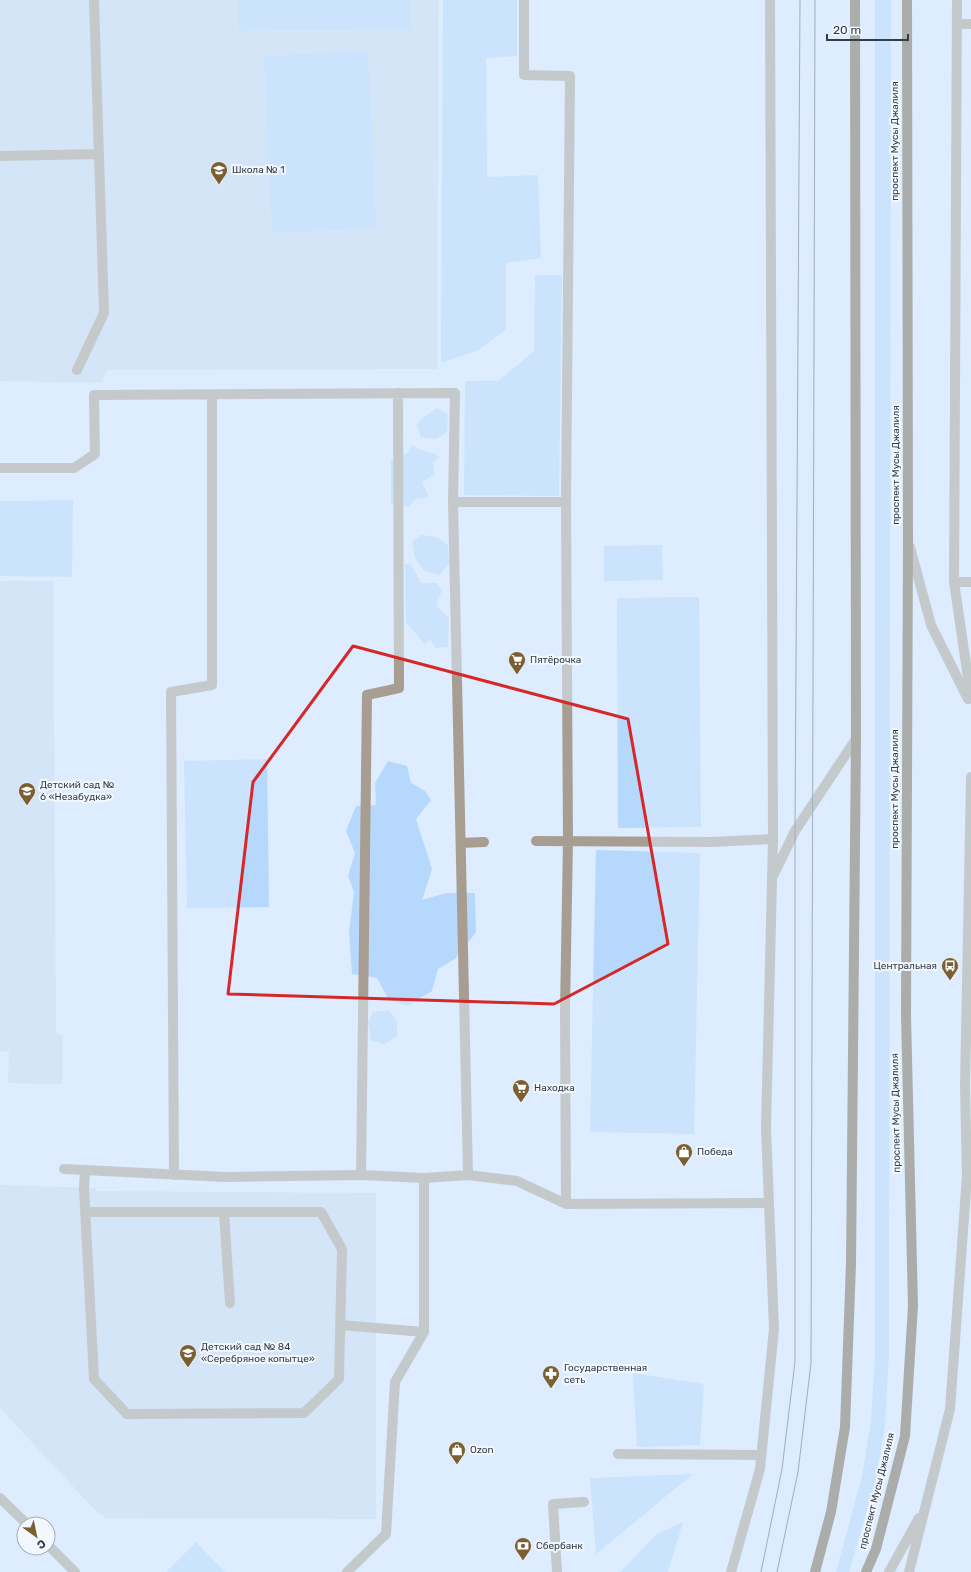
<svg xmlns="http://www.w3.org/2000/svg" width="971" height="1572" font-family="Rubik,sans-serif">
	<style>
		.built { fill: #cbdcf1 }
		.green { fill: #b7d8fd }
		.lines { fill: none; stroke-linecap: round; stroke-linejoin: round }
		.service { stroke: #a79e91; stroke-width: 10 }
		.minor { stroke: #a79e91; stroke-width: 10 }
		.primary { stroke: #6f5f47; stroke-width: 10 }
		.tram { stroke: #586370; stroke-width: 1 }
		.marked { fill: none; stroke: #d62828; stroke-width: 3; stroke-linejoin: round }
		.labels { text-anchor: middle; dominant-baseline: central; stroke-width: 4; stroke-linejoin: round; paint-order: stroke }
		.street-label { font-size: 10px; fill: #333d49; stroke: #f3f8fe }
		.poi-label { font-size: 10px; fill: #333d49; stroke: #f3f8fe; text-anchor: start }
	</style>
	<rect width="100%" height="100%" fill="#ddecfe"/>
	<path class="built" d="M0,0H439L437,369L107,370L101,383L0,381Z
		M0,581H53L56,1032L63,1037L62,1084L8,1083L9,1052L0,1051Z
		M0,1185L95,1188L96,1191L376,1193V1519L106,1518L93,1508L0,1408Z"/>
	<path class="green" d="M239,0H410V29L239,31Z
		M443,0H517V56L486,58L487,177L538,175L541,258L506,263V329L479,350L441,363Z
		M875,0H891L889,1353L885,1425L876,1479L849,1572H836L862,1476L871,1421L875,1356Z
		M368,51L376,228L272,233L264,56Z
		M535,275H562L559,496L464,495L465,381H498L534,351Z
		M437,408L448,415L447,432L436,439L421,437L417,425L421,419Z
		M412,445C423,453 428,449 440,457L433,462L435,474L422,482L429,497L416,499L409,507L391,503V460L408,453Z
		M73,500L72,577L0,576V501Z
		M421,535L437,537L448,545L449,563L440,575L424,571L415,558L412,541Z
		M662,545L663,580L604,581V546Z
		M405,564H411L421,583H437L442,590L436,606L449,618L448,647L436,648L430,639L425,644L406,622Z
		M699,597L701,827L618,828L617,598Z
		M267,759L269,907L187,908L184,761Z
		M388,761L407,766L411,783L425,791L431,800L416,819L432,869L422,900L446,893H475L476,932L455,959L438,969L432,991L407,1006L389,1000L377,978L352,974L349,932L354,892L348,876L355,853L346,831L356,806L376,805L375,783Z
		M596,850L700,853L694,1134L590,1132Z
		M389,1010L397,1021V1037L384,1044L371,1040L368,1023L373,1012Z
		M633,1373L704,1384L700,1445L637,1447Z
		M693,1474L596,1554L590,1478Z
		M683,1522L668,1572H620L657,1534Z
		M196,1542L225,1572H166Z"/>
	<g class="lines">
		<path class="service" d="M524,0V75L570,76L566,502L568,841L565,1010L566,1204
			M957,24H971
			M0,156L99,154
			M77,370L104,313L94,0
			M0,468H74L95,454L94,395L455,393L453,502H566
			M453,502L468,1175
			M954,582H971
			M536,841L711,842L773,839
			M461,843L484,842
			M64,1169L225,1177L361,1175L424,1178
			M85,1170L84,1188L94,1379L127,1414L304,1413L339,1379L342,1249L321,1212H86
			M174,1175L171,692L212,685V395
			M361,1175L367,695L399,688L398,393
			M224,1212L230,1303
			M341,1325L424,1332
			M618,1454L761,1455
			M0,1498L27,1524
			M48,1545L75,1572
			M347,1572L386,1534L395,1382L424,1332V1178L468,1175L517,1181L566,1204L768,1203
			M557,1572L553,1504L584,1502"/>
		<path class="minor" d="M957,0L954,582L971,698
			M910,547L931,625L968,699
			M774,874L795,831L856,739
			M731,1572L760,1469L774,1329L766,1128L773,839L770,0
			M889,1572L919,1518
			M909,1572L950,1409L967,1176L965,1088L971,777"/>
		<path class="primary" d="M815,1572L831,1512L845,1427L851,1264L856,739L855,0
			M866,1572L876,1549L905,1436L913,1306L906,1016L908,541L907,0"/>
		<path class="tram" d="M761,1572L782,1469L795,1362V831L800,0
			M777,1572L798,1472L811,1363L815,0"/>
	</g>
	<path d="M0 0H971V1572H0ZM353,646L628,719L668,944L554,1004L228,994L253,782Z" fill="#ddecfe" fill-opacity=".55" fill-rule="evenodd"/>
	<path class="marked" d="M353,646L628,719L668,944L554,1004L228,994L253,782Z"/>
	<defs>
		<symbol id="school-pin" viewBox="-11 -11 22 30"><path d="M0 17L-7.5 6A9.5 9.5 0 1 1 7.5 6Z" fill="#7a5f31" stroke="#f3f8fe"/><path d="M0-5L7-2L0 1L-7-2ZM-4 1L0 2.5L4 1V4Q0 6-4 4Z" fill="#fff"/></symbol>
		<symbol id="supermarket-pin" viewBox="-11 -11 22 30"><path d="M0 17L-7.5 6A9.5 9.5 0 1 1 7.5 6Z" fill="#7a5f31" stroke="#f3f8fe"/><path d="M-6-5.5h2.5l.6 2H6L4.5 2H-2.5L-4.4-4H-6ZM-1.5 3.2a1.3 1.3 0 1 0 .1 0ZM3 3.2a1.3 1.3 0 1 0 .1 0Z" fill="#fff"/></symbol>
		<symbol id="bus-pin" viewBox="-11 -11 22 30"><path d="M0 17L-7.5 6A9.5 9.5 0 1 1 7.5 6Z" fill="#7a5f31" stroke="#f3f8fe"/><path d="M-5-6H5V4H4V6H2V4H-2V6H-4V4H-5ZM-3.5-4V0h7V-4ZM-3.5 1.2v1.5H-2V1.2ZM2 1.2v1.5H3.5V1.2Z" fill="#fff"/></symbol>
		<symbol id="shop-pin" viewBox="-11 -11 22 30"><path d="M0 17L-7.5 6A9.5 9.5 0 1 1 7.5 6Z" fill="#7a5f31" stroke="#f3f8fe"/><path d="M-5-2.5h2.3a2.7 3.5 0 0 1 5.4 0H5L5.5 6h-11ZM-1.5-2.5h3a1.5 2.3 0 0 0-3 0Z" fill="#fff"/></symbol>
		<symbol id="pharmacy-pin" viewBox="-11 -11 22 30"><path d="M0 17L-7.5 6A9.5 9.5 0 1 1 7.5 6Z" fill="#7a5f31" stroke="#f3f8fe"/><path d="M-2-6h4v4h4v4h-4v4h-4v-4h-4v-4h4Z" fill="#fff"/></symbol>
		<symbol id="bank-pin" viewBox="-11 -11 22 30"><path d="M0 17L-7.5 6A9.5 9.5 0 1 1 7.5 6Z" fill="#7a5f31" stroke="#f3f8fe"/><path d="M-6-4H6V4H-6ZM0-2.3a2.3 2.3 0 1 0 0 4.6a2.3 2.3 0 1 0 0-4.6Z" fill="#fff"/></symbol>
	</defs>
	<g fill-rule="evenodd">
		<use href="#school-pin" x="209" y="160" width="20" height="27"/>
		<use href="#supermarket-pin" x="507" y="650" width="20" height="27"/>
		<use href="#school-pin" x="17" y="781" width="20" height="27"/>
		<use href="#bus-pin" x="940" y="956" width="20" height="27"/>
		<use href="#supermarket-pin" x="511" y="1078" width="20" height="27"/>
		<use href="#shop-pin" x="674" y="1142" width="20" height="27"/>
		<use href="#school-pin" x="178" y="1343" width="20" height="27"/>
		<use href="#pharmacy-pin" x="541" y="1364" width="20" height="27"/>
		<use href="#shop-pin" x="447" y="1440" width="20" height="27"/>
		<use href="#bank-pin" x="513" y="1536" width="20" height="27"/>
	</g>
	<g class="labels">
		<g class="street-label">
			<text transform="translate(895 141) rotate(-90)">проспект Мусы Джалиля</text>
			<text transform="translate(896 465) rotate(-90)">проспект Мусы Джалиля</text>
			<text transform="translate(895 789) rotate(-90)">проспект Мусы Джалиля</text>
			<text transform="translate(896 1113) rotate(-91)">проспект Мусы Джалиля</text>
			<text transform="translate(877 1491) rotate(-76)">проспект Мусы Джалиля</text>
		</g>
		<g class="poi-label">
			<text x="232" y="170">Школа № 1</text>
			<text x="530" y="660">Пятёрочка</text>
			<text x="40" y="785">Детский сад №<tspan x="40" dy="12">6 «Незабудка»</tspan></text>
			<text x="937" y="966" text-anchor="end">Центральная</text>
			<text x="534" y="1088">Находка</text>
			<text x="697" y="1152">Победа</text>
			<text x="201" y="1347">Детский сад № 84<tspan x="201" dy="12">«Серебряное копытце»</tspan></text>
			<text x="564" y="1368">Государственная<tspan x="564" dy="12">сеть</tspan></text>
			<text x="470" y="1450">Ozon</text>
			<text x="536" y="1546">Сбербанк</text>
		</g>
	</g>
	<g transform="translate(36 1536) rotate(147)"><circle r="19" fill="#f3f8fe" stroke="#a6adb6"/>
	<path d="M0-3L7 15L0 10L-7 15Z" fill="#7a5f31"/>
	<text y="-6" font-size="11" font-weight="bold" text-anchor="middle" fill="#333d49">С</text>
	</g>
	<path d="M827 34v6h81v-6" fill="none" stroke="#333d49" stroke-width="2"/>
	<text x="833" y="34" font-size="12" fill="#333d49" stroke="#f3f8fe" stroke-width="3" paint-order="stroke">20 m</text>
</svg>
